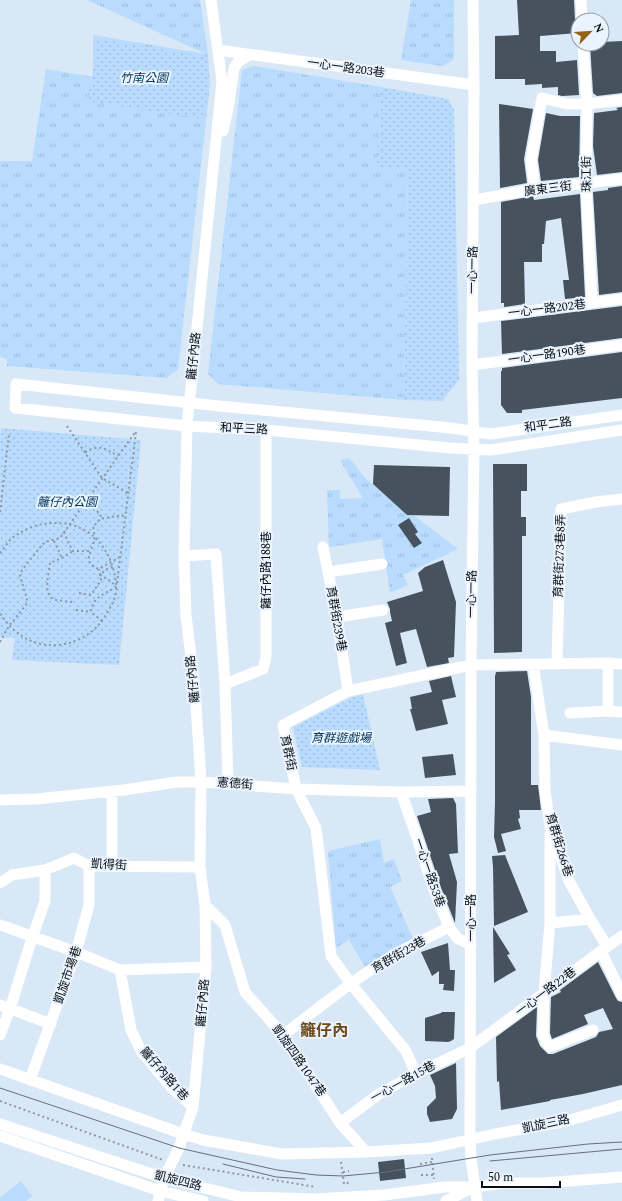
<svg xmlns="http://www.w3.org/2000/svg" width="622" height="1201" font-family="Spectral,'Noto Sans TC',serif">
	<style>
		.grass { fill: url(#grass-tufts) }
		.park { fill: url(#park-dots) }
		.pitch { fill: #b8dbfe }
		.building { fill: #46535f }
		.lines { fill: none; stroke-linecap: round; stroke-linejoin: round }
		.path { stroke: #8d98a3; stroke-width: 2; stroke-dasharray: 2 3; stroke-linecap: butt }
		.minor { stroke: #fff; stroke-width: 11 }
		.tram { stroke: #667079; stroke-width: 1 }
		.labels { text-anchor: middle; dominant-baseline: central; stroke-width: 4; stroke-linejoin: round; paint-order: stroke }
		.street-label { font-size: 12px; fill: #090e13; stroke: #ebf4fe }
		.park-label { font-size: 12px; font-style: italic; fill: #043860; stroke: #ebf4fe }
		.district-label { font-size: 16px; font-weight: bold; fill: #6e491a; stroke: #ebf4fe }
	</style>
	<defs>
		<pattern id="grass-tufts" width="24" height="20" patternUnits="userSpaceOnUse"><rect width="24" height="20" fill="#b8dbfe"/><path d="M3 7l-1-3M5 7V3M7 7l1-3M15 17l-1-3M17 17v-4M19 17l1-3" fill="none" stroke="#9dbbd9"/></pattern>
		<pattern id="park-dots" width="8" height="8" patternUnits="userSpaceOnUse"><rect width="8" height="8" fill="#b8dbfe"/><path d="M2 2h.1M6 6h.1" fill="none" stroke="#9dbbd9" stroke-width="1.8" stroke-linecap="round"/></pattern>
	</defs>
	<rect width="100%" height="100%" fill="#d9e8f7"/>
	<path class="grass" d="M87,0H200L208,54L210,85L178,369L167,378L7,366V359L0,357V161H32L46,69L93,77V35L206,54Z
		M411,0H454V58L450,62L442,66L401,60Z
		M254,66L381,87L377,167H408L404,400L218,384L208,374L242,70Z
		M349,458L365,478L458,549L403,575L408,585L390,593L382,539L329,547L327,490H340V499L363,498L340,460Z
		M380,839L384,863L394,859L402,881L390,887L414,941L365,967L349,940L336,948L328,851Z"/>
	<path class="park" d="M98,39L207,57L209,85L204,119L88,101Z
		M381,87L448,99L454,109L459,380L442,401L404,400L408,167L377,168Z
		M1,428L141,440L119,665L12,660L15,638L0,637V442Z
		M363,694L380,770L302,767L293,727L348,699Z"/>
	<path class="pitch" d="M21,1181L32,1196L26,1201H0V1198Z"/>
	<path class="building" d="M517,0H574L575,20L578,25V33L540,36V51H556V62L577,60L579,95L562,96L558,95V87L542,88V84L525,85V79H495V36L519,35Z
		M622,41V93L597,96L593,93L590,44H602V42Z
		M499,104L533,109L524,159L527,183L500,188Z
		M622,107V172L597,175L593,146L594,113L618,110L616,108Z
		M546,113L560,116H580L579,177L541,181L538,160Z
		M622,186V292L599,295L593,192L608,190V188Z
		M580,194L585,297L565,299L563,280H569L561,218L546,221L544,244H542V262H524L525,304L504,307V303H501V202L533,196L534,200Z
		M622,306V338L502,354L501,321Z
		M622,352V398L522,410V413H507L501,405V371H502V368Z
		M493,464H527V491H521V517H526V536H522V652L494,653Z
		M374,465L450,467L449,516L407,515L373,484Z
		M409,518L418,532L415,534L422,543L414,548L398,525Z
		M443,560L456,602L454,657L448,658L449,663L427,667L416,629L400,633L407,663L396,666L385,623L392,621L390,612V609L387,602L423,591L418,573L425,567Z
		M527,671L531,697V785H538L541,810H519L520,818L518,819L521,829L501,834L506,851L498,853L494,837L495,802V676L496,672Z
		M451,676L456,697L442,700L448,724L416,731L410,709H412L410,697L432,692L429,681Z
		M453,754L456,775L425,778L422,757Z
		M453,798L456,804L458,853L449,854L457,882L455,923L441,888L417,816L431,812L428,799Z
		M505,855L528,912L494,926L493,867L492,856Z
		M493,927L510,954L507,955L516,970L494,983Z
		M448,943L450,970H455L454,991L443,990L444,984H439V971L432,976L421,952Z
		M598,962L616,998L618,1001L622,1002V1085L583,1094L550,1100V1101L501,1110L499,1081L497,1082L496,1037L537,1007L536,1036L540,1046L548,1054H553L596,1037L599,1032L613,1029L603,1008L584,1015L588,1024L552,1039L550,1033L551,997L561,992L560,990Z
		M442,1012H455L454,1039L451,1041L448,1042L425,1041V1018L441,1013Z
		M456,1063L457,1109L452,1119L430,1122L427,1114V1107L436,1098L435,1086L430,1075Z
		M404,1159L406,1178L380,1181L378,1162Z"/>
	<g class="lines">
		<path class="path" d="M67,426L102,478L128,493
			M85,452C101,444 103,448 118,456
			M88,499L103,519
			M0,512L9,434
			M64,532L68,542L73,551H90
			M54,541L62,558
			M0,553C3,550 6,545 9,541C31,520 70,516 93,536C104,545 111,559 114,572C116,580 117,586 116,593C114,602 109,610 104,618C93,634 77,643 58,645C33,647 13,634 0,613
			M120,557L99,569C81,563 92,552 94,540C95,536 94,531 93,527L100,519L116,516H125
			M117,583L136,432
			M79,593L91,595L101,580L99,569
			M72,602C66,601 58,601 53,599C43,593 49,573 50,563L64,557L73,551
			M76,610L91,612
			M102,621L91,612C93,596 104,595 116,587L112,582L100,575L105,570L113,567
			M0,642L9,626L26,605L27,599L20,576L22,570L42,545L45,542L60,538L136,431
			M0,1101L163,1160
			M432,1158L434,1179
			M341,1162L344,1184L351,1182
			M420,1164L432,1162
			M183,1165L316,1187
			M343,1172L349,1171
			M421,1175H434"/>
		<path class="minor" d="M473,0L474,85L472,365L474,450L471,665L470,1140L471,1159L477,1201
			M581,0L582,20
			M583,44L587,104L586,184L592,303
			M218,50L474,85
			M223,131L228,109L234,68L238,62L249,55
			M535,189L531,160L542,98L567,104H587L622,100
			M474,200L535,189L622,179
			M473,318L622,299
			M472,365L622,345
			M622,415L491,434L451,428L219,406L16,384L15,408L187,426L266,430L450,448L491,450L622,430
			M323,547L337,617L348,691
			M184,556L216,554L225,684L228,784
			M328,572L382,564
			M337,617L383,610
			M533,664L544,735L545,790L550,826L569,881L590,919L607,946
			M557,664L561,509L596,502L622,499
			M225,684L263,669L266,657V430
			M608,711V663
			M570,713L608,711L622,712
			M544,735L622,745
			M112,791V866
			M401,792L415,832L434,890L449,927L457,938L471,945
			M0,800L36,799L124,790L177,782H201L296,789L401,792L471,791
			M550,834V923L544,992L543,1034L546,1042L550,1047L593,1030
			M0,883L12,875L45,870L74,858L89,866L200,867
			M205,905L225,925L245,992L283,1035L340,1123L366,1152
			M550,923L590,919
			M0,925L76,952L120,970L206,967
			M601,951L622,995
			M120,970L131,1030L141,1051L172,1088L193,1107
			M0,1005L51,1024
			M0,1035L10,1009L32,938L45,901V870
			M283,1035C320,1007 357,977 397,953C414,944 432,936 449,927
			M0,1069L183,1134L203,1140L282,1154L366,1152L431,1148L495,1134L567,1121L622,1105
			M416,1074L406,1051L351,984L331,956L316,828L296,789L283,725L348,691L471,665L608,663L622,664
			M30,1080L76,952L89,905V866
			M340,1123L379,1094L416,1074L470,1048L601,951L622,936
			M0,1124L164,1178L241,1197L314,1199L384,1195L445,1187H474L503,1183H543L622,1177
			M0,1136L160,1191L203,1201
			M158,1201L164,1178L179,1148L193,1107L206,967L205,905L200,867L201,782L195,689L186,616L184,556L187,426L222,81L211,0
			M446,1201L472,1188"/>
		<path class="tram" d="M0,1088L179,1148L277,1170L316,1175L343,1176L386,1172L490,1155L588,1144L622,1142
			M490,1161L622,1149
			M223,1164L276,1177L305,1179"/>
	</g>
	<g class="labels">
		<g class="street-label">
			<text transform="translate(346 68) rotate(8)">一心一路203巷</text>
			<text transform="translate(587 174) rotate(-91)">珠江街</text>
			<text transform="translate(548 189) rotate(-7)">廣東三街</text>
			<text transform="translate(473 270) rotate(-89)">一心一路</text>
			<text transform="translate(547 309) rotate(-7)">一心一路202巷</text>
			<text transform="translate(547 355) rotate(-8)">一心一路190巷</text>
			<text transform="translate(194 356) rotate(-84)">籬仔內路</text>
			<text transform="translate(548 425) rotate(-8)">和平二路</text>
			<text transform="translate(244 429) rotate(3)">和平三路</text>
			<text transform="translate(560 556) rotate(-88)">育群街273巷8弄</text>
			<text transform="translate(266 570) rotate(-90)">籬仔內路188巷</text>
			<text transform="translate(472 594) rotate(-89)">一心一路</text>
			<text transform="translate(336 619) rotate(80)">育群街239巷</text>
			<text transform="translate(193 679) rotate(-96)">籬仔內路</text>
			<text transform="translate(288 753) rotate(78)">育群街</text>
			<text transform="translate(235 784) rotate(4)">憲德街</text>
			<text transform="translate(559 845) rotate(73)">育群街266巷</text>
			<text transform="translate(109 865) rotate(3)">凱得街</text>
			<text transform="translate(429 873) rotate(71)">一心一路53巷</text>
			<text transform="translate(471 918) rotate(-90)">一心一路</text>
			<text transform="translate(399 955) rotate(-30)">育群街23巷</text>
			<text transform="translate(68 975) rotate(-71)">凱旋市場巷</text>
			<text transform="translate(546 992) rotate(-37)">一心一路22巷</text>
			<text transform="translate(203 1003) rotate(-85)">籬仔內路</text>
			<text transform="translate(299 1061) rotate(55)">凱旋四路1047巷</text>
			<text transform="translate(164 1074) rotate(49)">籬仔內路1巷</text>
			<text transform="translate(403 1082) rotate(-29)">一心一路15巷</text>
			<text transform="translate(546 1124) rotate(-12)">凱旋三路</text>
			<text transform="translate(178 1181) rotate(14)">凱旋四路</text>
		</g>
		<g class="park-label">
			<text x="144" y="78">竹南公園</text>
			<text x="67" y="502">籬仔內公園</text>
			<text x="341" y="738">育群遊戲場</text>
		</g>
		<g class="district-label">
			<text x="324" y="1031">籬仔內</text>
		</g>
	</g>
	<g transform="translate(590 32) rotate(65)"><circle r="19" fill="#ebf4fe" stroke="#9198a0"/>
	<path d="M0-3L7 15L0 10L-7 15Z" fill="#956017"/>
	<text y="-6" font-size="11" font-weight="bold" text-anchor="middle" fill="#090e13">N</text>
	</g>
	<path d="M482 1181v6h78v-6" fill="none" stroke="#090e13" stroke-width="2"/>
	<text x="488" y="1181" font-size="12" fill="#090e13" stroke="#ebf4fe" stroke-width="3" paint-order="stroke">50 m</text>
</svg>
